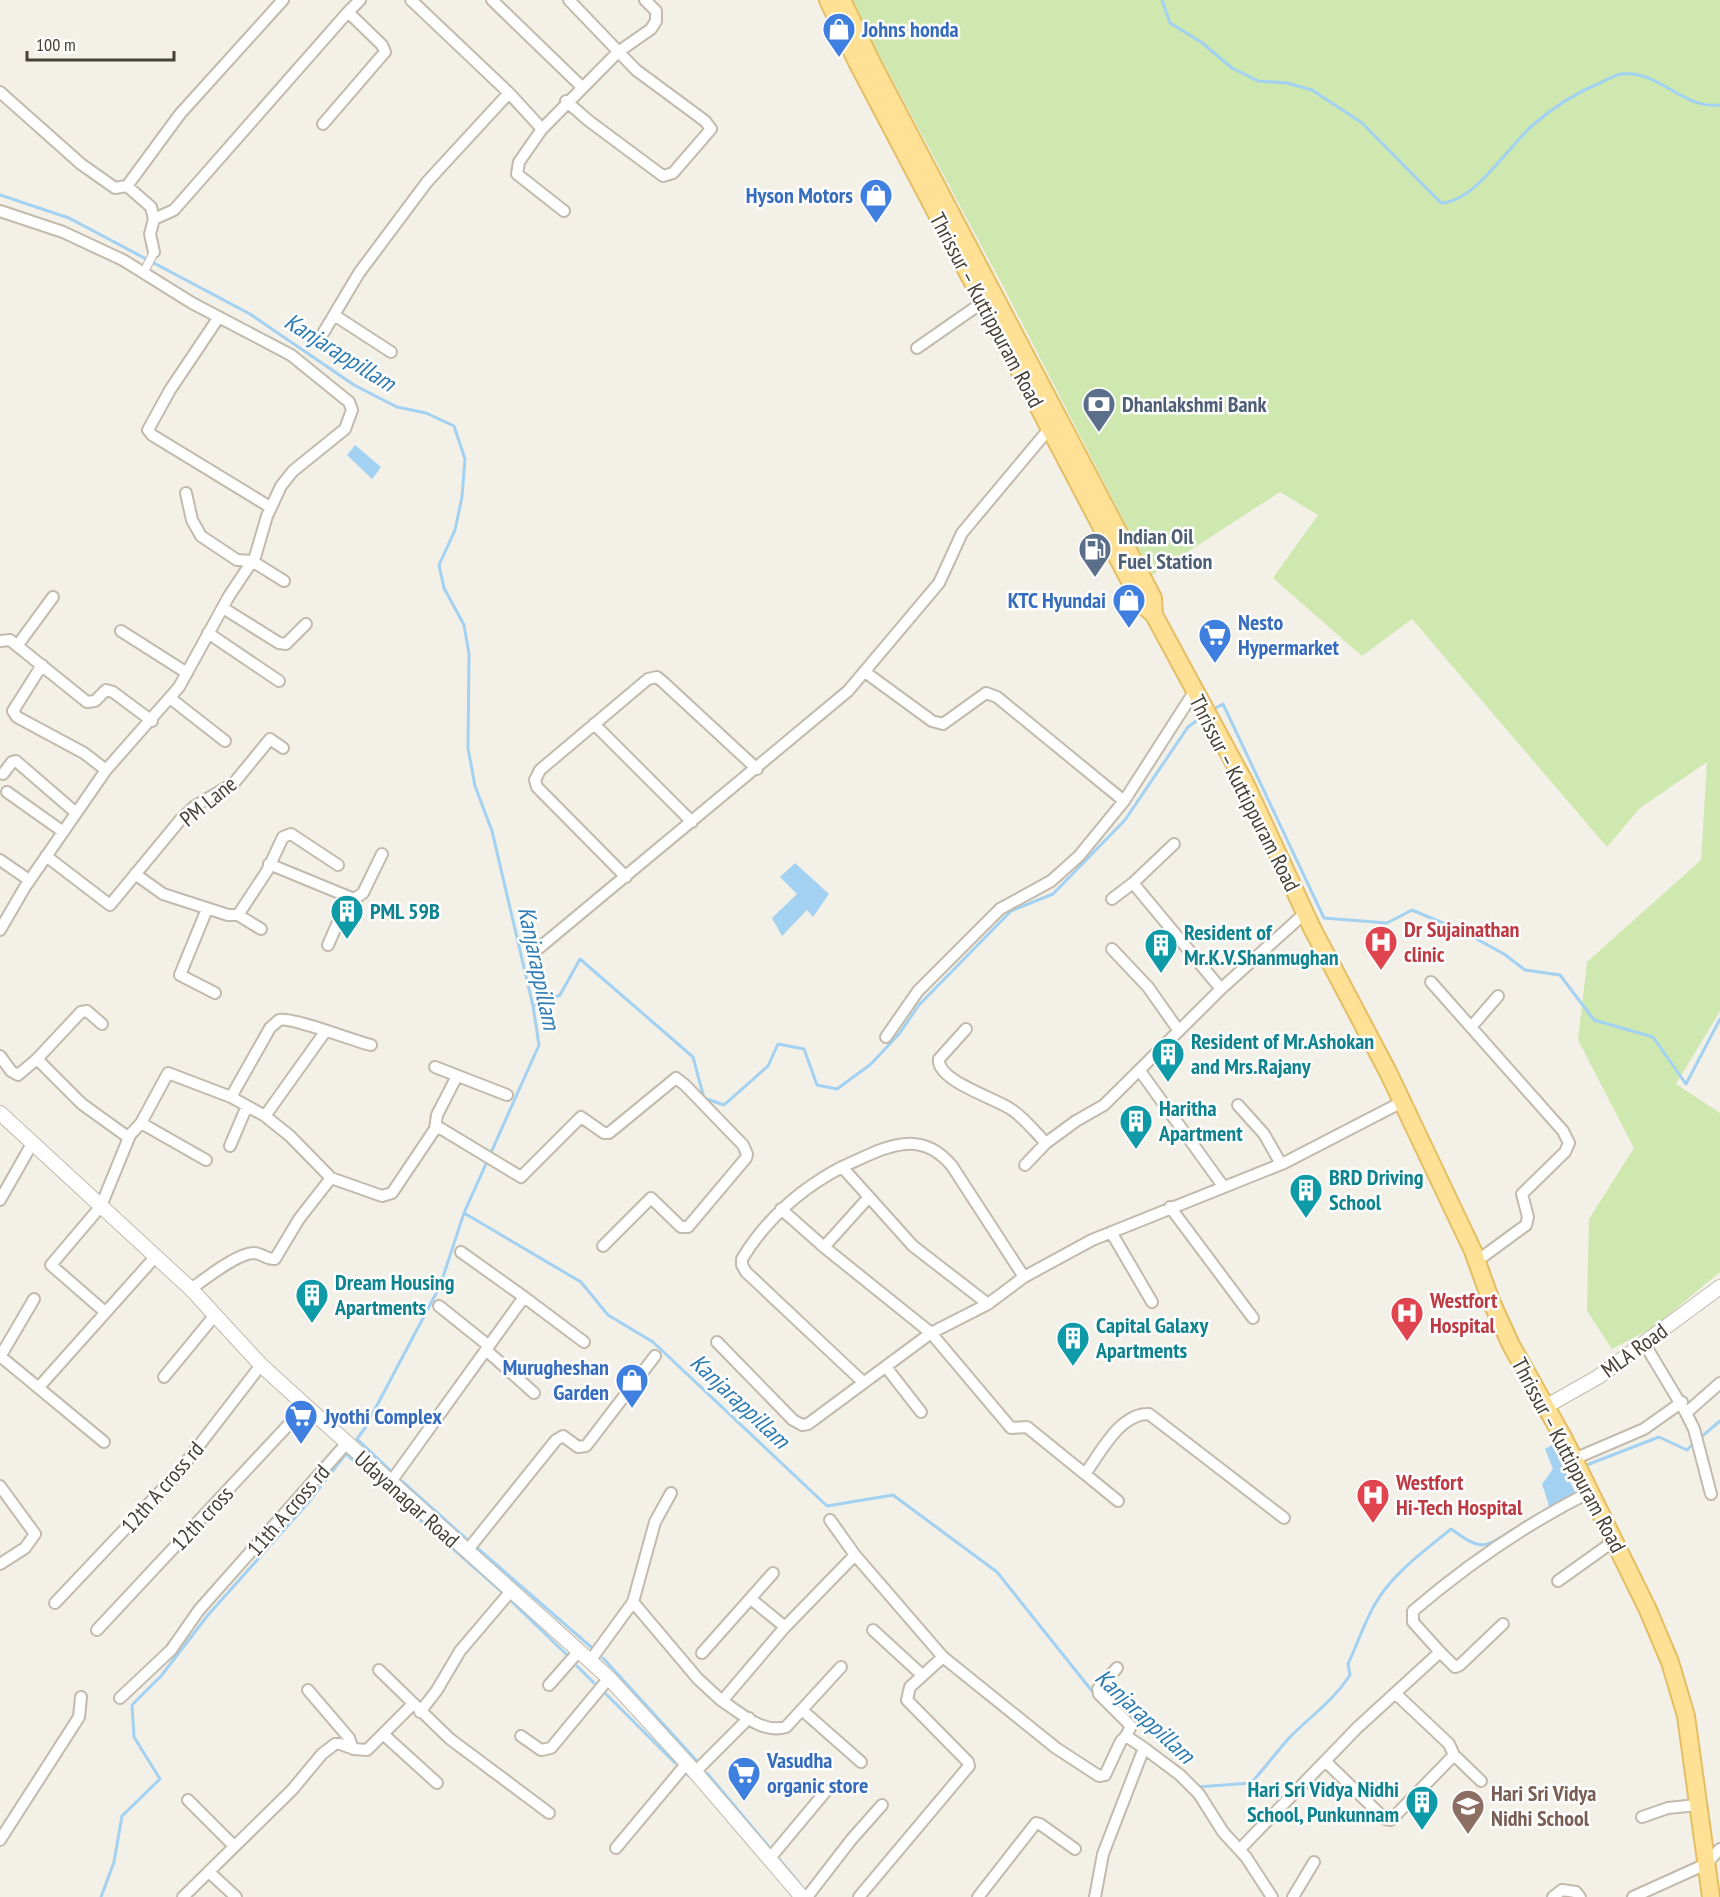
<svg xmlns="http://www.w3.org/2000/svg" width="1720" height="1897" font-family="'PT Sans Narrow',sans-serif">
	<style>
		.green { fill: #cee8af }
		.water { fill: #a3d1f1 }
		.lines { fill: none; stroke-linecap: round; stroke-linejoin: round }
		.stream { stroke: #a3d1f1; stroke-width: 3 }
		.pedestrian-casing { stroke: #c2baac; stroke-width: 10 }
		.minor-casing { stroke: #c2baac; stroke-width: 14 }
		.tertiary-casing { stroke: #c2baac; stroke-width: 16 }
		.primary-casing { stroke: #e4be64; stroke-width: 20 }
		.pedestrian { stroke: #fff; stroke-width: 8 }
		.minor { stroke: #fff; stroke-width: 10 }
		.tertiary { stroke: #fff; stroke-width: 14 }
		.primary { stroke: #ffe195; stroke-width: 16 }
		.labels { text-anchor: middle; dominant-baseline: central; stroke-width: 5; stroke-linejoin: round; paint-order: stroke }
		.shop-label { font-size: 22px; font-weight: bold; fill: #366cbe; stroke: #fff; text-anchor: start }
		.street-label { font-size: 22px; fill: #474036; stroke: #fff }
		.service-label { font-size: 22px; font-weight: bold; fill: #4e5e75; stroke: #fff; text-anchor: start }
		.culture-label { font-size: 22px; font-weight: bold; fill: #0d838f; stroke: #fff; text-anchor: start }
		.health-label { font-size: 22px; font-weight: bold; fill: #be3a42; stroke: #fff; text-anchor: start }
		.education-label { font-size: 22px; font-weight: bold; fill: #785e54; stroke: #fff; text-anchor: start }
		.water-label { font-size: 24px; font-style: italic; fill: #2e7bb3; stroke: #fff }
	</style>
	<rect width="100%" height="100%" fill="#f3f0e7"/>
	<path class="green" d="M850,0H1720V1011L1676,1084L1720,1113V1272L1654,1327L1612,1349L1587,1311L1589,1219L1634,1148L1578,1040L1587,962L1701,860L1707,762L1640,808L1607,847L1412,619L1362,656L1273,578L1318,515L1280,492L1152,575L1004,288Z"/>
	<path class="water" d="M355,445L381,467L372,479L347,455Z
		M795,863L829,894L813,917L807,910L782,936L772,918L797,894L780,877Z
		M1552,1445L1576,1494L1550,1509L1542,1484L1553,1469L1545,1449Z"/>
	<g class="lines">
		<path class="stream" d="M1162,0L1170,23L1201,42L1232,68L1258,81L1287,83L1312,90L1362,123L1441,203C1475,202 1510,144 1534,124C1555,106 1575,93 1600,83C1606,80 1615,75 1621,74C1660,70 1681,109 1720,105
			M0,195L69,218L250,314L354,385L397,407L426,413L454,426L465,459L462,497L455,530L439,565L444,588L464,625L469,654L468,748L475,786L492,831L533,1006L539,1045L464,1213L581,1282L608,1315L653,1342L827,1506L893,1495L997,1572L1096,1696
			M1214,709L1223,704L1324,918L1387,923L1412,910L1462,931L1504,954L1525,970L1560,975L1594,1020L1653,1037L1686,1084L1720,1019
			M533,1006L560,995L580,959L693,1057L704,1098L724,1105L768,1066L778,1044L804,1049L817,1085L837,1089L871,1064L899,1034L919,1005L1011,911L1053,894L1125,820L1188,727L1199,719
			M1700,1438L1720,1421
			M357,1439L390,1470
			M354,1443L365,1428L440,1286L464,1213
			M346,1454L504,1594
			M1584,1466L1659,1437L1687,1450L1695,1442
			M402,1481L471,1543
			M1522,1524L1550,1507V1504
			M475,1546L591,1647
			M509,1599L566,1654
			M603,1658L696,1760
			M577,1666L594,1683
			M606,1694L675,1763
			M707,1773L769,1847
			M687,1774L693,1779
			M1197,1787L1251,1783C1265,1768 1277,1751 1291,1736C1312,1715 1334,1700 1350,1675L1348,1664C1357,1645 1364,1623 1375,1604C1392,1574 1424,1551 1451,1529C1482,1551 1483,1549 1514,1529
			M779,1859L799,1883
			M101,1897L114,1862L122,1816L160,1779L134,1737L132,1705L161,1676L208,1615L307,1504L348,1451"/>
		<defs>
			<path id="pedestrian" d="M146,268L154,252"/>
			<path id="minor" d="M411,0L509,93L542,129L618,52L651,29L656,21V11L645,0
				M492,0L582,87
				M0,92L81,164L115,188L127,186L180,114L283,0
				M566,101L589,121L663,176L673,173L711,129L705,121L636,70L569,0
				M323,124L385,52L382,45L348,12L360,0
				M542,129L519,162L517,174L564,211
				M127,186L151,207L154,219
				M0,211L63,232L123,260L192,303L291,355L349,402L352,410L345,429L293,471L281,486L267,516L255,557L229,596L179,687L106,770L25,887L0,930
				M154,252L150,234L154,219L174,210L348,12
				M334,315L391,352
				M219,317L170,390L148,430L152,435L270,507
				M319,340L359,273L427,182L509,93
				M917,348L983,302
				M186,493L192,520L201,536L237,560L252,561L284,581
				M223,608L279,643L286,644L306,624
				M121,631L187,673
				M208,633L279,681
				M0,641L10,640L87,702L95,701L106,690L113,692L152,721
				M17,646L53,597
				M42,665L13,711L17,717L84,753L106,770
				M865,672L932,721L943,724L986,693L997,697L1124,801
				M170,698L225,741
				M594,724L692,822
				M3,774L12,762L16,761L75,812
				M7,792L62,831
				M1174,844L1133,883L1221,989
				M46,856L110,905L181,819L195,806L234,783L270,739L283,748
				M0,860L29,880
				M269,864L354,899L363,893L382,854
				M135,874L163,894L228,915H238L267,871L283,837L291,834L338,865
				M626,877L537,787L535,780L540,770L648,679L657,677L663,682L757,769
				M1112,899L1133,883
				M207,909L180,975L215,993
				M238,915L261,929
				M328,945L349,897
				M1112,949L1148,987L1179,1031
				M533,953L848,691L939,583L962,533L1049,429
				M1431,982L1563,1131L1569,1143L1565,1152L1522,1194L1528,1217L1526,1225L1477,1261
				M102,1024L87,1011L81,1012L37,1059L82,1104L125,1135H130L141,1123L168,1073L231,1097L265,1116L325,1032
				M1472,1026L1498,996
				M966,1029L939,1059C936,1080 994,1098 1009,1108C1023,1116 1035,1132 1046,1143L1076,1121L1104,1105L1222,988L1305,913
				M886,1037L918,991L1000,909L1051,881L1079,856L1124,801L1194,692
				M0,1056L11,1071L18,1075L37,1059
				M435,1067L507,1095
				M1140,1071L1223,1186
				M231,1097L270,1028L279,1020C290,1016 354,1041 371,1045
				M1238,1105L1264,1134L1281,1164
				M265,1116L290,1136L331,1178
				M141,1123L206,1160
				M435,1129L437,1115L457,1076
				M230,1146L247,1106
				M1025,1165L1046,1143
				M842,1167C881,1150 918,1125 952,1166L1024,1277
				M0,1200L33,1142
				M1170,1207L1253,1318
				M781,1209L824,1247
				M1111,1232L1152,1302
				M191,1289C205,1279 236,1254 253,1253C262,1253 267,1260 275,1259L299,1219L331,1178L382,1196L392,1193L435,1129L440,1128L521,1177L581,1117L604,1133H609L676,1078L685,1085L743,1145L747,1154L746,1158L688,1227H681L651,1198L603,1246
				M524,1297L584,1342
				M988,1304L913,1246L869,1197L824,1247L931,1333L988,1304L1024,1277L1092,1240L1284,1163L1402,1102
				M439,1306L489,1346
				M105,1312L51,1265L101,1206L130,1135
				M717,1342L793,1420L802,1425L808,1424L931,1333L1011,1428L1027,1427L1085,1474C1101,1452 1120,1413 1149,1414L1284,1518
				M1644,1343L1686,1413L1694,1429L1711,1494
				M486,1350L534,1393
				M0,1356L104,1442
				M0,1357L34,1299
				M886,1367L921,1412
				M164,1377L215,1315
				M863,1382L746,1272L742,1265V1259C767,1218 800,1189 842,1167L869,1197
				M39,1387L156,1256
				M1686,1413L1720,1383
				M1574,1459L1644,1429L1682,1402
				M1085,1474L1118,1501
				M390,1483L524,1297L461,1252
				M0,1486L35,1534L25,1548L0,1564
				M830,1520L855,1555
				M466,1552L556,1440L563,1436L578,1447L586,1446L655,1356
				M1558,1581L1614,1541
				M751,1599L785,1627
				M633,1602L698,1679L722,1701
				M55,1603L177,1474L261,1365
				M97,1630L306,1406
				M873,1630L922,1675
				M1440,1652L1455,1667L1460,1665L1503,1624
				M702,1653L773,1573
				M590,1661L633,1602L655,1522L671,1493
				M841,1667L786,1727C762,1734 741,1713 722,1701L785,1627L855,1555L943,1657L1056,1748L1099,1776L1105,1775L1121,1741L1126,1736L1144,1748L1103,1854L1095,1897
				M1117,1668L1098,1689L1099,1694L1131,1726L1126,1736
				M379,1670L450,1739L549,1813
				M549,1685L579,1651
				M308,1690L349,1738L353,1749
				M120,1698L171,1650L199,1610L346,1444
				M802,1710L861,1762
				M420,1712L437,1690L460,1651L511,1591
				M383,1734L437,1783
				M521,1736L541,1750L551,1748L609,1678
				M1144,1748L1180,1775L1199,1794L1223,1832L1246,1857L1272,1897
				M1454,1755L1481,1781
				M1325,1761L1385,1819L1391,1820L1454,1755L1449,1744L1395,1693
				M695,1772L749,1718
				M188,1800L234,1846
				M1642,1817L1668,1808L1697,1805
				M0,1840L79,1717L81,1697
				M616,1848L687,1763
				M1240,1849L1357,1728L1440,1652L1413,1622V1611C1468,1564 1526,1524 1590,1492
				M771,1857L826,1791
				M209,1872L236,1897
				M183,1897L292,1790L322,1754L335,1744H340L354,1749L367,1750L413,1704
				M807,1897L851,1840L882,1805
				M859,1897L969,1766L968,1762L907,1700L910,1687L943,1657
				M978,1897L1036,1823L1040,1824L1075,1849
				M1293,1897L1314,1862
				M1553,1897L1562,1890L1576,1892L1580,1897
				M1633,1897L1706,1864L1720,1849"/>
			<path id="tertiary" d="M0,1113L191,1289L261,1365L306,1406L609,1678L695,1772L802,1897
				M1545,1407L1598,1377L1720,1287"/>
			<path id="primary" d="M828,0L857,62L1142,604L1154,615L1245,783L1312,928L1388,1072L1473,1251L1491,1301L1511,1345L1564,1439L1648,1610L1670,1662L1686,1716L1711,1897
				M842,0L872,63L1153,598L1154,615"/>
		</defs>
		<use href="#pedestrian" class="pedestrian-casing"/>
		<use href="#minor" class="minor-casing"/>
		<use href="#tertiary" class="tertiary-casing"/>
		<use href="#primary" class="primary-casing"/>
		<use href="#pedestrian" class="pedestrian"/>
		<use href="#minor" class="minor"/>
		<use href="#tertiary" class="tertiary"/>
		<use href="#primary" class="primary"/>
	</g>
	<defs>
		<symbol id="shop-pin" viewBox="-11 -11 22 30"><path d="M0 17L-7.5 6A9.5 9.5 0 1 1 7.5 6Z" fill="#3f7fe0" stroke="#fff"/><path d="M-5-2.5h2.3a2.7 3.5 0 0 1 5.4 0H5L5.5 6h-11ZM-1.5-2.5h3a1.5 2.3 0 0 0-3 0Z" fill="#fff"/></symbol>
		<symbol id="bank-pin" viewBox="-11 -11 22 30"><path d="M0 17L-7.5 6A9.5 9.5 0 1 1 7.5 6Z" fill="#5c6f8a" stroke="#fff"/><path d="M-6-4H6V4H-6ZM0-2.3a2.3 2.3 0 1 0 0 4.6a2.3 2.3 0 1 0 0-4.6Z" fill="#fff"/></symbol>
		<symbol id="fuel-pin" viewBox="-11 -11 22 30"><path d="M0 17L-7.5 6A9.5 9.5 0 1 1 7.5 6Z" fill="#5c6f8a" stroke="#fff"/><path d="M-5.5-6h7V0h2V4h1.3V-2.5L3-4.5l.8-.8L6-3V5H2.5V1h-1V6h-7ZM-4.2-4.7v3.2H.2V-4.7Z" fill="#fff"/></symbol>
		<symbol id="supermarket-pin" viewBox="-11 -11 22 30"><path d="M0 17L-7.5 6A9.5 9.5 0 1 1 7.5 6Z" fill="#3f7fe0" stroke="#fff"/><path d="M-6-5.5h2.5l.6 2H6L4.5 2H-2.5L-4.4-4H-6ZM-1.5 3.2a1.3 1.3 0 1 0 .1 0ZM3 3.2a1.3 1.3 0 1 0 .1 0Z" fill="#fff"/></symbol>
		<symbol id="building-pin" viewBox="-11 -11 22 30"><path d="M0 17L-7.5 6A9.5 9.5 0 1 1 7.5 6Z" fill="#0f9aa8" stroke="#fff"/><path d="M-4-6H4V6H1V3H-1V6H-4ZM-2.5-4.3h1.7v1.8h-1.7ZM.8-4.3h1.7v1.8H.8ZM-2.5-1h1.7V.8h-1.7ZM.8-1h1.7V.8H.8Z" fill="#fff"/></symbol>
		<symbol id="hospital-pin" viewBox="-11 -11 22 30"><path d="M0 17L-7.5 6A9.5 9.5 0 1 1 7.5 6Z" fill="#e0444e" stroke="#fff"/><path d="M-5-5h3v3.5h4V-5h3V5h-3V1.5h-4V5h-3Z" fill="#fff"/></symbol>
		<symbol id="school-pin" viewBox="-11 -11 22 30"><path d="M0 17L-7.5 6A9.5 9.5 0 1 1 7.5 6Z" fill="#8d6e63" stroke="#fff"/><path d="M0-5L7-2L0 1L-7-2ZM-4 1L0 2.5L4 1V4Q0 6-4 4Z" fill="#fff"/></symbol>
	</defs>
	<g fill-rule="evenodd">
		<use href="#shop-pin" x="820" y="10" width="38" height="52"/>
		<use href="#shop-pin" x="857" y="176" width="38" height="52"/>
		<use href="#bank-pin" x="1080" y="385" width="38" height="52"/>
		<use href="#fuel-pin" x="1076" y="530" width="38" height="52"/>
		<use href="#shop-pin" x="1110" y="581" width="38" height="52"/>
		<use href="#supermarket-pin" x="1196" y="616" width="38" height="52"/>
		<use href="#building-pin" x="328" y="892" width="38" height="52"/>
		<use href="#hospital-pin" x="1362" y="923" width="38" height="52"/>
		<use href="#building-pin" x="1142" y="926" width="38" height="52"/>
		<use href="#building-pin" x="1149" y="1035" width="38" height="52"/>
		<use href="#building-pin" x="1117" y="1102" width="38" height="52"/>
		<use href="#building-pin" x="1287" y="1171" width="38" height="52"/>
		<use href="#building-pin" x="293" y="1276" width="38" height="52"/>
		<use href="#hospital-pin" x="1388" y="1294" width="38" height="52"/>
		<use href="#building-pin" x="1054" y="1319" width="38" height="52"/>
		<use href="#shop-pin" x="613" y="1361" width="38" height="52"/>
		<use href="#supermarket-pin" x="282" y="1397" width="38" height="52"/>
		<use href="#hospital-pin" x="1354" y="1476" width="38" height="52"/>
		<use href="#supermarket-pin" x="725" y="1754" width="38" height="52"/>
		<use href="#building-pin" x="1403" y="1783" width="38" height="52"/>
		<use href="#school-pin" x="1449" y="1787" width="38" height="52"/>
	</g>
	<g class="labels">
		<g class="shop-label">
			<text x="862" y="29">Johns honda</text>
			<text x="853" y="195" text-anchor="end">Hyson Motors</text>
			<text x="1106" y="600" text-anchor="end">KTC Hyundai</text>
			<text x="1238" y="622">Nesto<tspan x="1238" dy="25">Hypermarket</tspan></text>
			<text x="609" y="1367" text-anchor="end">Murugheshan<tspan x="609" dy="25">Garden</tspan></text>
			<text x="324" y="1416">Jyothi Complex</text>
			<text x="767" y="1760">Vasudha<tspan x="767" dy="25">organic store</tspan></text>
		</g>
		<g class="street-label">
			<text transform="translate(987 310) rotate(62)">Thrissur – Kuttippuram Road</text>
			<text transform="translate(1245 793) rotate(63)">Thrissur – Kuttippuram Road</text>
			<text transform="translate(208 801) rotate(-39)">PM Lane</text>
			<text transform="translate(1634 1350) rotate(-36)">MLA Road</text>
			<text transform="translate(1569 1455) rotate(62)">Thrissur – Kuttippuram Road</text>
			<text transform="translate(162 1487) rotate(-49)">12th A cross rd</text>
			<text transform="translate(407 1499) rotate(42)">Udayanagar Road</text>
			<text transform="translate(288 1510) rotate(-49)">11th A cross rd</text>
			<text transform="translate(202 1518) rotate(-47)">12th cross</text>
		</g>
		<g class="service-label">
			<text x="1122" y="404">Dhanlakshmi Bank</text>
			<text x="1118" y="536">Indian Oil<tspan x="1118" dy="25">Fuel Station</tspan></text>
		</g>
		<g class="culture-label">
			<text x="370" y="911">PML 59B</text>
			<text x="1184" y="932">Resident of<tspan x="1184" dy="25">Mr.K.V.Shanmughan</tspan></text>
			<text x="1191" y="1041">Resident of Mr.Ashokan<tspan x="1191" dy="25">and Mrs.Rajany</tspan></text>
			<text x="1159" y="1108">Haritha<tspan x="1159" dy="25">Apartment</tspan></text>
			<text x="1329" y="1177">BRD Driving<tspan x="1329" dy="25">School</tspan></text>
			<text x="335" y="1282">Dream Housing<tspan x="335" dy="25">Apartments</tspan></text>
			<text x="1096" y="1325">Capital Galaxy<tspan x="1096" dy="25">Apartments</tspan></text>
			<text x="1399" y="1789" text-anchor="end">Hari Sri Vidya Nidhi<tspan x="1399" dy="25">School, Punkunnam</tspan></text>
		</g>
		<g class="health-label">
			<text x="1404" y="929">Dr Sujainathan<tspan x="1404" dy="25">clinic</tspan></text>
			<text x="1430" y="1300">Westfort<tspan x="1430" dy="25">Hospital</tspan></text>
			<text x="1396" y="1482">Westfort<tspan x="1396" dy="25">Hi-Tech Hospital</tspan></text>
		</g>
		<g class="education-label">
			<text x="1491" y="1793">Hari Sri Vidya<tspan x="1491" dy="25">Nidhi School</tspan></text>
		</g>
		<g class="water-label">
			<text transform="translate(340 352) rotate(32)">Kanjarappillam</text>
			<text transform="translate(539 968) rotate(78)">Kanjarappillam</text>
			<text transform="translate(740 1401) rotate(43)">Kanjarappillam</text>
			<text transform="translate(1145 1716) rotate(43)">Kanjarappillam</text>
		</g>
	</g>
	<path d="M27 51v9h147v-9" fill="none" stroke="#474036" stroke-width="3"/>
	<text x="36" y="51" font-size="18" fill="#474036" stroke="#ffffff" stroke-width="4.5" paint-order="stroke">100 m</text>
</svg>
